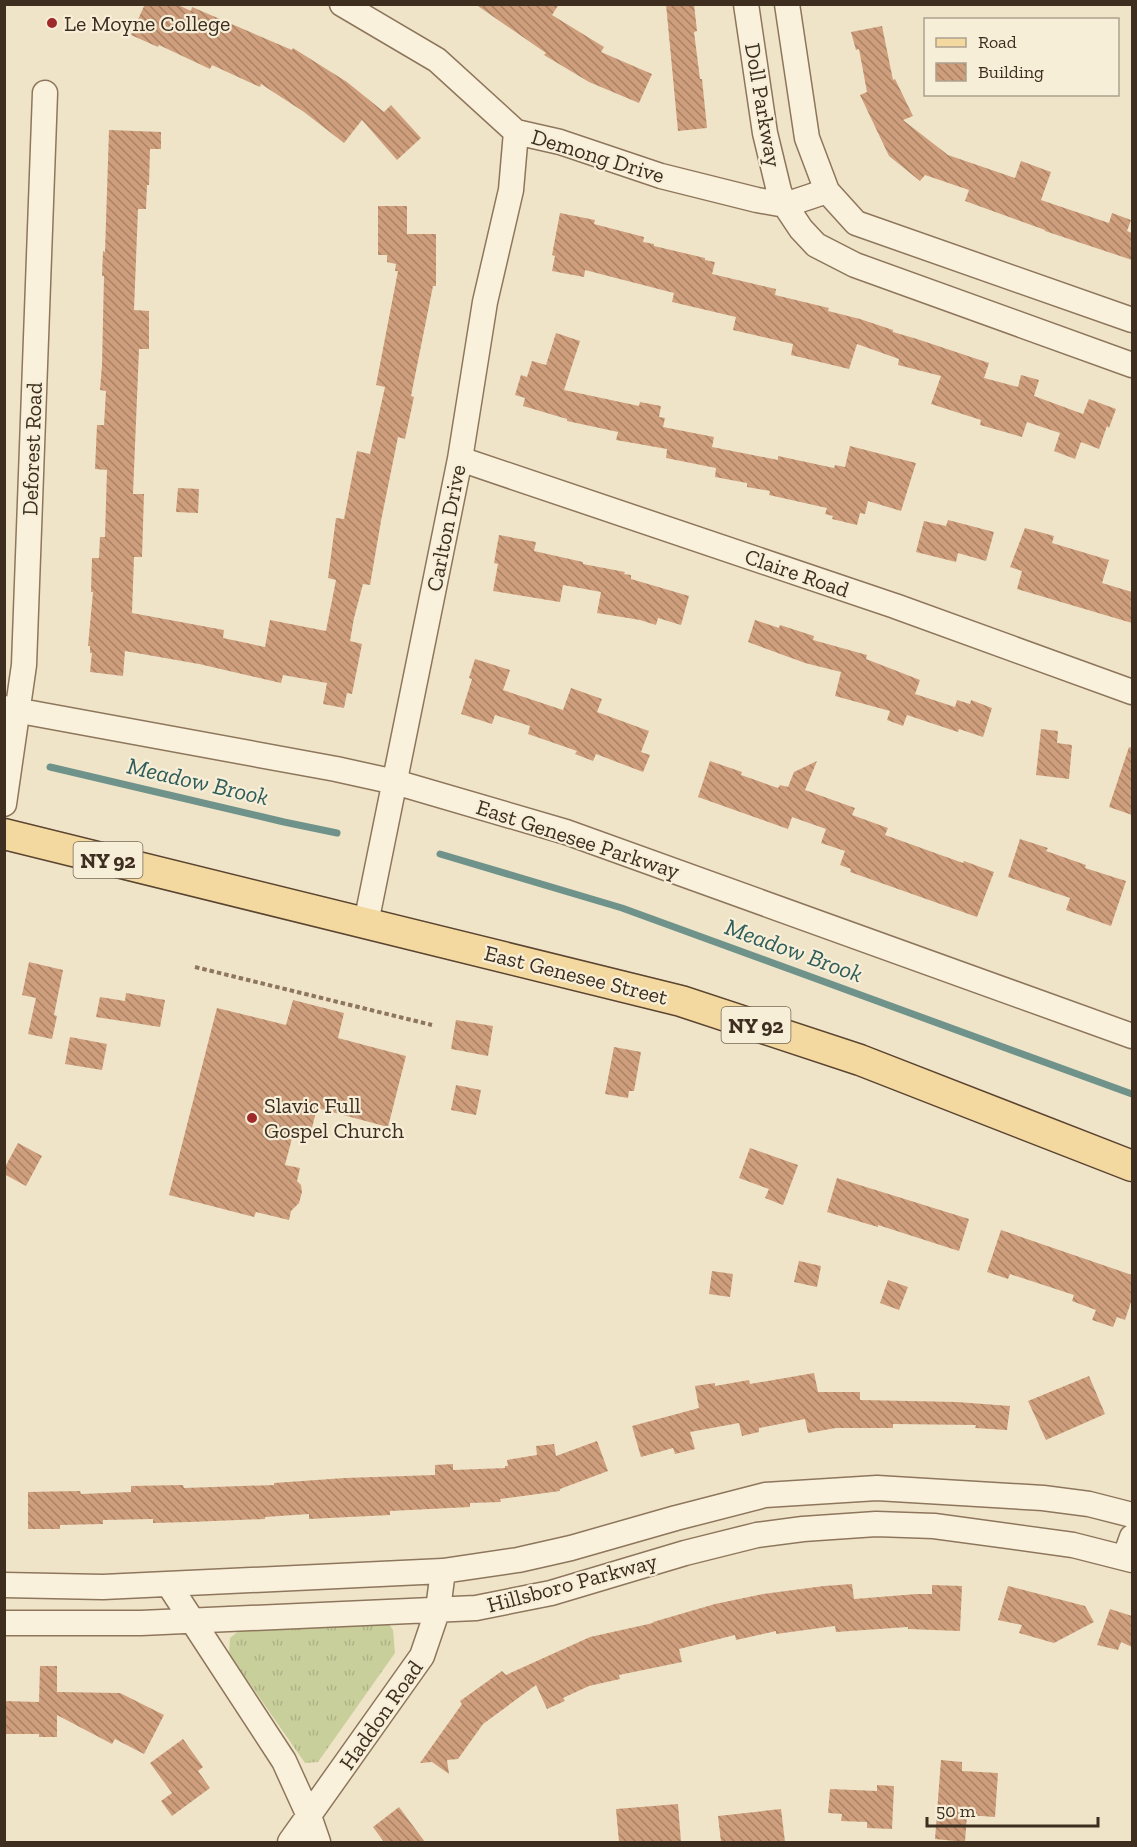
<svg xmlns="http://www.w3.org/2000/svg" width="1137" height="1847" font-family="'Zilla Slab',serif">
	<style>
		.grass { fill: url(#grass-tufts) }
		.lines { fill: none; stroke-linecap: round; stroke-linejoin: round }
		.stream { stroke: #6f938a; stroke-width: 7 }
		.building { fill: url(#building-back-hatch) }
		.minor-casing { stroke: #8d765c; stroke-width: 27 }
		.major-casing { stroke: #5b4430; stroke-width: 33 }
		.path { stroke: #8d765c; stroke-width: 4; stroke-dasharray: 4.5 3; stroke-linecap: butt }
		.minor { stroke: #faf1dc; stroke-width: 24 }
		.major { stroke: #f3d9a0; stroke-width: 30 }
		.poi-dot { fill: #9e2a2b; stroke: #f7eed8; stroke-width: 2 }
		.labels { text-anchor: middle; dominant-baseline: central; stroke-width: 4.5; stroke-linejoin: round; paint-order: stroke }
		.shield { fill: #f7eed8; stroke: #756857; stroke-width: 1.5 }
		.shield-label { font-size: 21px; font-weight: bold; fill: #3d2e20 }
		.poi-label { font-size: 22px; fill: #3d2e20; stroke: #f7eed8; text-anchor: start }
		.street-label { font-size: 22px; fill: #3d2e20; stroke: #f7eed8 }
		.water-label { font-size: 24px; font-style: italic; fill: #2f5d5a; stroke: #f7eed8 }
	</style>
	<defs>
		<pattern id="grass-tufts" width="24" height="20" patternUnits="userSpaceOnUse" patternTransform="scale(1.5)"><rect width="24" height="20" fill="#c9cf9b"/><path d="M3 7l-1-3M5 7V3M7 7l1-3M15 17l-1-3M17 17v-4M19 17l1-3" fill="none" stroke="#aeb285"/></pattern>
		<pattern id="building-back-hatch" width="6" height="6" patternUnits="userSpaceOnUse" patternTransform="scale(1.5)"><rect width="6" height="6" fill="#cf9f7d"/><path d="M-1 5l2 2M0 0l6 6M5-1l2 2" fill="none" stroke="#a98266"/></pattern>
	</defs>
	<rect width="100%" height="100%" fill="#f0e4c8"/>
	<path class="grass" d="M386,1620L393,1630L395,1653L318,1762L305,1763L229,1654L230,1638L246,1625Z"/>
	<g class="lines">
		<path class="stream" d="M50,767L284,822L337,833
			M440,854L622,908L1132,1094"/>
	</g>
	<path class="building" d="M145,4H176L191,11L192,7L292,50L293,48L347,82L384,112L391,105L421,138L397,160L362,120L344,143L304,112L261,84L260,87L212,65L210,69L159,45L158,47L131,35Z
		M475,4H559L552,15L604,47L601,52L652,74L639,103L589,82L544,55L546,53Z
		M666,4H694L697,31L694,32L700,79H702L707,128L678,131Z
		M882,26L893,80L895,79L913,116L903,120L948,155L1015,178L1021,161L1051,172L1041,200L1109,223L1112,213L1131,220L1127,231L1132,233V260L1045,231V230L965,201L969,190L925,175L920,181L889,156L860,95L867,92L859,49L856,50L851,32Z
		M109,130L161,132V149H150L149,185H147L146,209H138L134,310L149,311V349H139L133,494H144L142,557H134L132,613L224,630L223,638L265,647L270,620L326,631L336,580L328,578L336,518L344,519L357,451L370,454L385,387L376,385L398,271H395L396,264L387,262V255H378V206H407V234H436V286H433L411,396L414,397L405,439L398,437L381,521L370,585L363,584L354,618L350,641L362,644L352,694L347,693L344,708L323,704L327,683L283,675L281,683L199,664L125,651L123,676L90,672L92,653H90V646H88L93,592H91L92,558H99L100,537H105L107,470L95,469L97,425H104L106,391L100,390L102,365L104,276H102L103,251L105,252Z
		M560,213L595,220L594,224L644,237L643,242L654,244V246L705,258V260L715,262L712,274L776,289L775,295L829,308L828,311L860,319L893,330V332L917,339L989,363L984,378L1018,387L1021,375L1039,380L1034,396L1083,414L1089,399L1116,409L1109,428L1107,426L1099,449L1081,442L1075,459L1054,451L1060,433L1027,422L1022,437L980,425L981,420L931,404L941,376L898,365L899,359L857,344L849,369L791,355L793,344L733,330L736,317L672,302L674,293L585,270L584,277L552,271L555,256L552,255Z
		M556,333L580,341L564,390L639,406L640,402L661,406L659,417L665,418L663,427L714,437L712,447L778,460V456L834,468L835,465L845,467L850,446L916,463L901,511L868,501L865,514L860,513L857,525L832,519L833,516L825,514L827,508L769,495L770,491L747,487V483L715,477L716,468L666,458L667,449L616,440L618,432L567,421V419L523,406L525,398L515,395L521,375L527,377L532,361L546,365Z
		M178,488L199,489L198,513L176,512Z
		M948,520L994,532L986,561L958,553L956,562L916,552L924,521L946,526Z
		M1025,528L1054,536L1052,543L1109,560L1102,583L1132,592V623L1017,589L1022,571L1010,567Z
		M499,535L536,542L534,551L583,562V564L625,572L624,574L631,575V579L689,596L681,625L658,618L656,625L640,620L597,613L601,592L563,585L560,602L493,591L498,564L494,563Z
		M755,620L779,628L780,625L814,636L813,640L867,655L866,659L920,680L915,694L955,707L957,700L970,704L971,700L992,708L983,737L959,729L958,732L907,715L903,726L887,720L890,711L835,696L841,672L805,663L748,642Z
		M475,659L510,670L503,690L563,710L571,688L602,699L597,712L649,731L641,752L650,755L643,772L596,754L593,761L575,754L577,751L528,734L530,726L495,715L492,724L461,714L472,679L469,678Z
		M1041,729L1058,731L1057,743L1072,745L1069,779L1036,775Z
		M1129,747L1132,748V815L1109,807Z
		M710,761L742,772L741,775L778,788L780,785L788,787L794,772L817,761L805,790L855,808L852,815L888,828L885,835L963,863L964,861L994,872L977,917L850,872L851,869L840,865L845,851L821,843L826,829L792,817L788,829L698,797Z
		M1020,839L1048,848L1046,851L1086,865L1085,868L1126,881L1111,926L1066,910L1070,898L1008,877Z
		M29,962L63,970L54,1015L57,1016L52,1039L28,1034L36,998L22,995Z
		M126,993L165,1000L160,1027L96,1017L100,997L125,1001Z
		M293,1000L344,1013L338,1038L406,1056L388,1127L317,1108L311,1132L295,1127L285,1165L300,1168L297,1181L301,1185L302,1192L299,1203L291,1211L289,1220L256,1212L254,1217L169,1195L217,1008L286,1025Z
		M456,1020L493,1026L488,1056L451,1049Z
		M70,1037L107,1044L102,1070L65,1064Z
		M614,1047L641,1052L634,1091H629L628,1098L605,1094Z
		M456,1085L481,1090L476,1115L451,1110Z
		M18,1143L42,1156L26,1186L4,1174V1169Z
		M750,1148L798,1165L783,1205L765,1198L769,1189L739,1178Z
		M837,1178L969,1219L959,1251L878,1225V1227L827,1212Z
		M1001,1230L1132,1275V1299L1125,1320L1117,1317L1113,1327L1092,1320L1096,1310L1072,1301L1074,1295L1010,1274L1008,1279L987,1272Z
		M799,1261L821,1266L817,1287L794,1282Z
		M712,1271L733,1274L730,1297L709,1294Z
		M888,1280L908,1287L899,1310L880,1303Z
		M814,1373L818,1392H860V1400L957,1402L1010,1406L1007,1430L975,1428L976,1425L893,1424V1428H836L808,1433L805,1419L759,1428V1432L742,1436L739,1423L690,1432L695,1449L675,1454L673,1448L641,1457L632,1426L699,1408L695,1386L715,1383V1386L749,1380L750,1384Z
		M1089,1376L1105,1414L1046,1440L1028,1401Z
		M597,1441L608,1471L560,1489V1491L500,1499L501,1502L470,1503V1507L390,1511V1515L309,1519V1514L265,1517V1519L190,1522L153,1523V1519L103,1520V1524L60,1525V1529H28V1492L80,1491L81,1494L131,1492V1486L183,1485L184,1488L274,1485V1483L345,1478L435,1475V1465L453,1464V1470L505,1468V1466H508L507,1460L537,1455L536,1446L554,1444L556,1456Z
		M852,1584L854,1599L917,1594H932V1585L962,1586L960,1631L908,1629V1627L836,1632L835,1626L776,1634V1631L736,1640L735,1635L679,1649L682,1662L619,1675L620,1679L589,1686L563,1698L565,1701L547,1709L536,1685L483,1724L458,1759L447,1760L449,1774L432,1762L420,1763L462,1704L460,1701L502,1671L506,1675L590,1637L653,1623V1622L715,1604L763,1594L824,1586Z
		M1008,1586L1085,1606L1094,1622L1054,1643L1019,1633L1022,1625L998,1620Z
		M1110,1609L1132,1616V1647L1121,1642L1118,1650L1097,1645Z
		M40,1666H57V1692L120,1693L164,1715L144,1754L115,1739L112,1744L57,1715V1737H39V1734H4V1701L39,1702Z
		M183,1739L203,1767L198,1771L210,1788L172,1816L161,1801L172,1793L150,1763Z
		M941,1760L962,1762V1771L998,1773L995,1817L967,1815L965,1842L935,1839Z
		M877,1785L894,1786L892,1829L867,1828V1822L841,1821L842,1814L828,1813L830,1789L877,1791Z
		M678,1804L681,1842H619L616,1809Z
		M399,1807L425,1842H384L373,1827Z
		M781,1809L785,1842H721L718,1816Z"/>
	<g class="lines">
		<defs>
			<path id="minor" d="M342,4L437,60L516,132L560,142L661,176L757,200L785,205L827,191
				M746,4L765,133L779,191L785,205L801,229L816,245L855,265L1132,365
				M787,4L807,138L827,191L856,223L1132,320
				M460,459L895,606L1132,692
				M4,708L336,769L395,782L566,832L1132,1036
				M4,804L24,665L45,93
				M366,923L460,459L485,302L511,190L516,132
				M1125,1557L1132,1537
				M4,1585L103,1587L443,1571L518,1560L571,1548L676,1518L765,1495L877,1488L1043,1498L1089,1504L1132,1515
				M169,1585L284,1761L309,1816L318,1842
				M4,1623H141L476,1608L551,1593L685,1553L757,1535L803,1529L876,1524L934,1526L1073,1545L1132,1560
				M290,1842L422,1656L438,1609L443,1571"/>
			<path id="major" d="M4,834L681,1001L860,1060L1132,1166"/>
		</defs>
		<use href="#minor" class="minor-casing"/>
		<use href="#major" class="major-casing"/>
		<path class="path" d="M195,967L432,1025"/>
		<use href="#minor" class="minor"/>
		<use href="#major" class="major"/>
	</g>
	<g class="poi-dot">
		<circle cx="52" cy="23" r="6"/>
		<circle cx="252" cy="1118" r="6"/>
	</g>
	<g class="labels">
		<g class="shield">
			<rect x="73.5" y="842" width="69" height="36" rx="4.5"/>
			<rect x="721.5" y="1007" width="69" height="36" rx="4.5"/>
		</g>
		<g class="shield-label">
			<text x="108" y="860">NY 92</text>
			<text x="756" y="1025">NY 92</text>
		</g>
		<g class="poi-label">
			<text x="64" y="23">Le Moyne College</text>
			<text x="264" y="1105">Slavic Full<tspan x="264" dy="25">Gospel Church</tspan></text>
		</g>
		<g class="street-label">
			<text transform="translate(763 105) rotate(80)">Doll Parkway</text>
			<text transform="translate(598 156) rotate(17)">Demong Drive</text>
			<text transform="translate(32 449) rotate(-88)">Deforest Road</text>
			<text transform="translate(446 528) rotate(-79)">Carlton Drive</text>
			<text transform="translate(797 573) rotate(19)">Claire Road</text>
			<text transform="translate(578 839) rotate(18)">East Genesee Parkway</text>
			<text transform="translate(576 975) rotate(14)">East Genesee Street</text>
			<text transform="translate(572 1583) rotate(-15)">Hillsboro Parkway</text>
			<text transform="translate(381 1715) rotate(-55)">Haddon Road</text>
		</g>
		<g class="water-label">
			<text transform="translate(198 781) rotate(13)">Meadow Brook</text>
			<text transform="translate(794 950) rotate(20)">Meadow Brook</text>
		</g>
	</g>
	<rect width="1137" height="1847" fill="none" stroke="#3d2e20" stroke-width="12"/>
	<rect x="924" y="18" width="195" height="78" fill="#f7eed8" stroke="#ada18e" stroke-width="1.5"/>
	<rect x="936" y="38" width="30" height="9" fill="#f3d9a0" stroke="#ada18e" stroke-width="1.5"/>
	<text x="978" y="48" font-size="18" fill="#3d2e20">Road</text>
	<rect x="936" y="63" width="30" height="18" fill="url(#building-back-hatch)" stroke="#ada18e" stroke-width="1.5"/>
	<text x="978" y="78" font-size="18" fill="#3d2e20">Building</text>
	<path d="M927 1817v9h171v-9" fill="none" stroke="#3d2e20" stroke-width="3"/>
	<text x="936" y="1817" font-size="18" fill="#3d2e20" stroke="#f7eed8" stroke-width="4.5" paint-order="stroke">50 m</text>
</svg>
